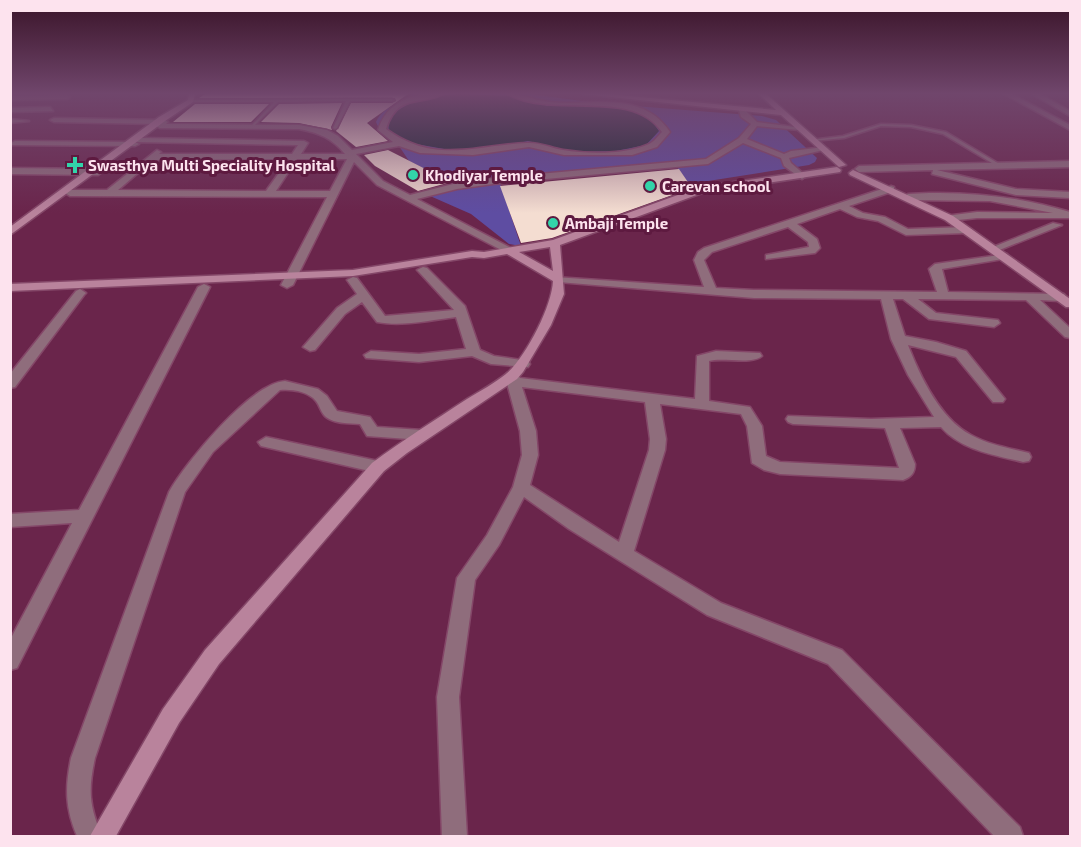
<svg xmlns="http://www.w3.org/2000/svg" width="1081" height="847" font-family="'Exo 2',sans-serif">
	<style>
		.green { fill: #5e4da2 }
		.water { fill: #162932 }
		.building { fill: #f4ddd1 }
		.lines { fill: none; stroke-linecap: round; stroke-linejoin: round }
		.lane-casing { stroke: #844768; stroke-width: 3 }
		.street-casing { stroke: #844768; stroke-width: 3 }
		.secondary-casing { stroke: #844768; stroke-width: 3 }
		.lane { fill: #8f6d7c; fill-rule: evenodd }
		.street { fill: #8f6d7c; fill-rule: evenodd }
		.secondary { fill: #b9839c; fill-rule: evenodd }
		.poi-dot { fill: #32d4a9; stroke: #5e1a40; stroke-width: 2 }
		.labels { text-anchor: middle; dominant-baseline: central; stroke-width: 6; stroke-linejoin: round; paint-order: stroke }
		.far-poi-label { font-size: 15px; font-weight: bold; fill: #fde3ee; stroke: #5e1a40; text-anchor: start }
	</style>
	<rect width="100%" height="100%" fill="#6a254b"/>
	<path class="green" d="M413,94H531L596,103L762,116L776,120L817,158L815,162L809,165L689,184L677,167L500,183L521,246L509,244L471,214L421,192L453,183L409,161L399,146L362,153L357,148L394,141L380,131L376,122C385,102 403,108 413,94Z"/>
	<path class="water" d="M458,94L520,96L547,106L586,103L624,108L649,117L659,131L646,145L616,151L574,152L528,141L494,148L450,150L410,143L389,134L388,118C407,100 432,96 458,94Z"/>
	<path class="building" d="M205,94H408L367,123L388,141L356,147L336,131L351,103H392L396,101L395,98H199Z
		M342,103L331,127L332,130L299,123L261,122L279,104Z
		M195,104H269L251,122H173Z
		M388,150L451,182L418,191L375,166L364,155Z
		M679,169L692,188L552,238L521,243L500,186Z"/>
	<g class="lines">
		<defs>
			<path id="lane" d="M349,99H392L394,100L392,101H350L337,128L335,129L333,128L346,101L278,102L253,127L252,125L274,102H191L189,101L191,100Z
				M881,124L911,125L946,132L1001,165L997,166L943,134L911,127L881,126L844,138L813,141L811,140L843,136Z"/>
			<path id="street" d="M421,94H443C420,106 397,93 386,129C436,165 473,145 527,143C539,142 551,148 563,150C588,154 625,155 649,144C654,142 658,136 662,132C632,87 553,119 508,94C522,94 534,100 549,102C592,107 641,89 670,132L657,147L632,155H564L529,147L473,155L420,153L399,146L356,154L383,181L410,195L457,183L493,178L706,159L739,138L751,124L741,117L739,110L743,108L757,122L803,128L799,130L757,126L747,139L784,154L791,151L824,147L828,149L789,158L791,163L806,176L802,179L784,166L781,158L743,143L708,164L493,184L457,189L417,199L511,248V252L507,253L377,185L354,162L293,285L287,288L281,285L327,197L70,196L65,193L70,190H107L157,150L161,152L159,154H292L298,145L137,142V138H140L304,141L308,143L301,154H345C332,138 319,133 299,129L160,128L156,126L158,124L54,122L50,120L54,118L164,120L168,122L166,124L299,125L327,130L338,136L352,150L393,142L378,130C385,108 400,100 421,94ZM289,159L266,191L118,190L153,160ZM297,159H347L330,191H276Z
				M1004,94H1012L1070,125V130Z
				M1032,94H1040L1070,111V116Z
				M10,96L67,95L70,97L67,99L10,100Z
				M50,107L53,111L10,112V108Z
				M10,119L29,121L10,123Z
				M15,141L135,142L139,144L135,146L12,145L11,143Z
				M1070,161V167L937,170L1016,189L1070,192V198L1016,195L932,174L933,170L859,172L855,169L859,166Z
				M10,168L98,169L102,172L98,175L10,174Z
				M891,186L894,187V191L849,206L863,213L885,217L908,229L967,227L972,230L967,233L906,235L878,221L857,217L840,209L797,224L817,239L820,248L815,253L766,259V255L809,247L808,242L788,227L712,252L704,260L716,288L754,290L937,292L929,269L935,264L1007,254V258L1003,259L942,269L948,292L1064,294L1066,297L1060,301L1040,300L1070,328V338L1065,337L1026,300L918,299L936,313L998,320L1000,323L994,327L929,319L903,299H893L905,336L936,342L966,351L1005,399L1003,402H993L956,357L908,345C920,376 940,419 971,435C989,445 1009,448 1029,453L1031,457L1029,461L1023,462C994,455 961,450 941,427L900,428L915,464C915,473 911,477 903,480L780,474L764,470L752,463L747,426L741,414L660,404L666,439L665,450L634,551L721,603L842,650L1020,827L1023,836H994L828,664L707,615L569,529L524,497L499,545L475,580L459,697L467,836H442L437,697L457,578L487,535L513,487L522,455L520,431L505,376L507,373H517L520,378L695,399L697,356L716,351L760,353L762,356C752,365 723,357 709,361V401L750,407L762,426L766,456L780,462L899,468L885,428L793,424L788,422L786,419L788,416L871,419L934,417L908,375L891,339L881,299L754,298L558,282L554,281V277L704,287L694,260L698,252L704,248ZM522,387L645,402L650,439L649,450L619,542L530,485L538,455L536,431Z
				M929,193C978,192 1024,198 1070,212V218H977L949,221L944,218L945,216L977,212L1053,213L990,201L908,200L903,197L908,194Z
				M1053,223L1062,225L997,251H989L988,249Z
				M423,267L427,268L465,306L480,350L494,356L528,361L530,364L528,367L491,364L472,356L419,362L366,358L364,355L371,351L419,354L466,349L456,317C431,320 402,327 377,322L362,302L345,314L315,350L310,351L303,347L337,308L357,294L347,280L353,277L357,278L385,316L454,310L419,272L417,270Z
				M204,284L210,287L17,668L10,670V640L72,523L10,527V514L79,510L198,287Z
				M80,289L86,293L84,295L15,387L10,388V374L76,291Z
				M285,381L318,389L327,396L337,411L370,417L377,427L422,430L430,435L422,440L367,436L360,424C349,423 335,424 326,417C321,413 320,406 316,401C308,391 291,389 280,390L213,452L185,492L95,758C88,790 89,806 102,836H77C65,808 65,787 71,758L169,492C186,462 251,383 285,381Z
				M266,437L378,461L384,463L386,467L384,471L378,473L261,446L258,442Z"/>
			<path id="secondary" d="M189,94H195L193,102L165,121L10,235V227L159,117L188,100Z
				M583,94H608L776,110L759,94H766L846,165L839,167L781,115Z
				M837,167L841,170L840,172L702,193L560,245L564,294L551,325L523,372L517,379L407,453L384,471L219,664L179,723L116,836H90L163,709L205,650L372,463C403,440 435,420 467,399C480,391 495,383 506,374C526,357 552,306 553,281L507,254L484,258L472,257L353,276L10,291V284L353,270L472,251L484,252L553,240L700,187ZM550,247L553,271L519,252Z
				M853,170L953,216L1070,299V307H1066L945,220L850,175L849,173Z"/>
		</defs>
		<use href="#lane" class="lane-casing"/>
		<use href="#street" class="street-casing"/>
		<use href="#secondary" class="secondary-casing"/>
		<use href="#lane" class="lane"/>
		<use href="#street" class="street"/>
		<use href="#secondary" class="secondary"/>
	</g>
	<linearGradient id="sky" x2="0" y2="1"><stop stop-color="#3a1429"/><stop offset="0.44" stop-color="#70466c"/><stop offset="1" stop-color="#70466c" stop-opacity="0"/></linearGradient>
	<rect width="1081" height="213" fill="url(#sky)"/>
	<g class="poi-dot">
		<path d="M72 156h6v6h6v6h-6v6h-6v-6h-6v-6h6z"/>
		<circle cx="413" cy="175" r="6"/>
		<circle cx="650" cy="186" r="6"/>
		<circle cx="553" cy="223" r="6"/>
	</g>
	<g class="labels">
		<g class="far-poi-label">
			<text x="88" y="165">Swasthya Multi Speciality Hospital</text>
			<text x="425" y="175">Khodiyar Temple</text>
			<text x="662" y="186">Carevan school</text>
			<text x="565" y="223">Ambaji Temple</text>
		</g>
	</g>
	<rect width="1081" height="847" fill="none" stroke="#fde3ee" stroke-width="24"/>
</svg>
